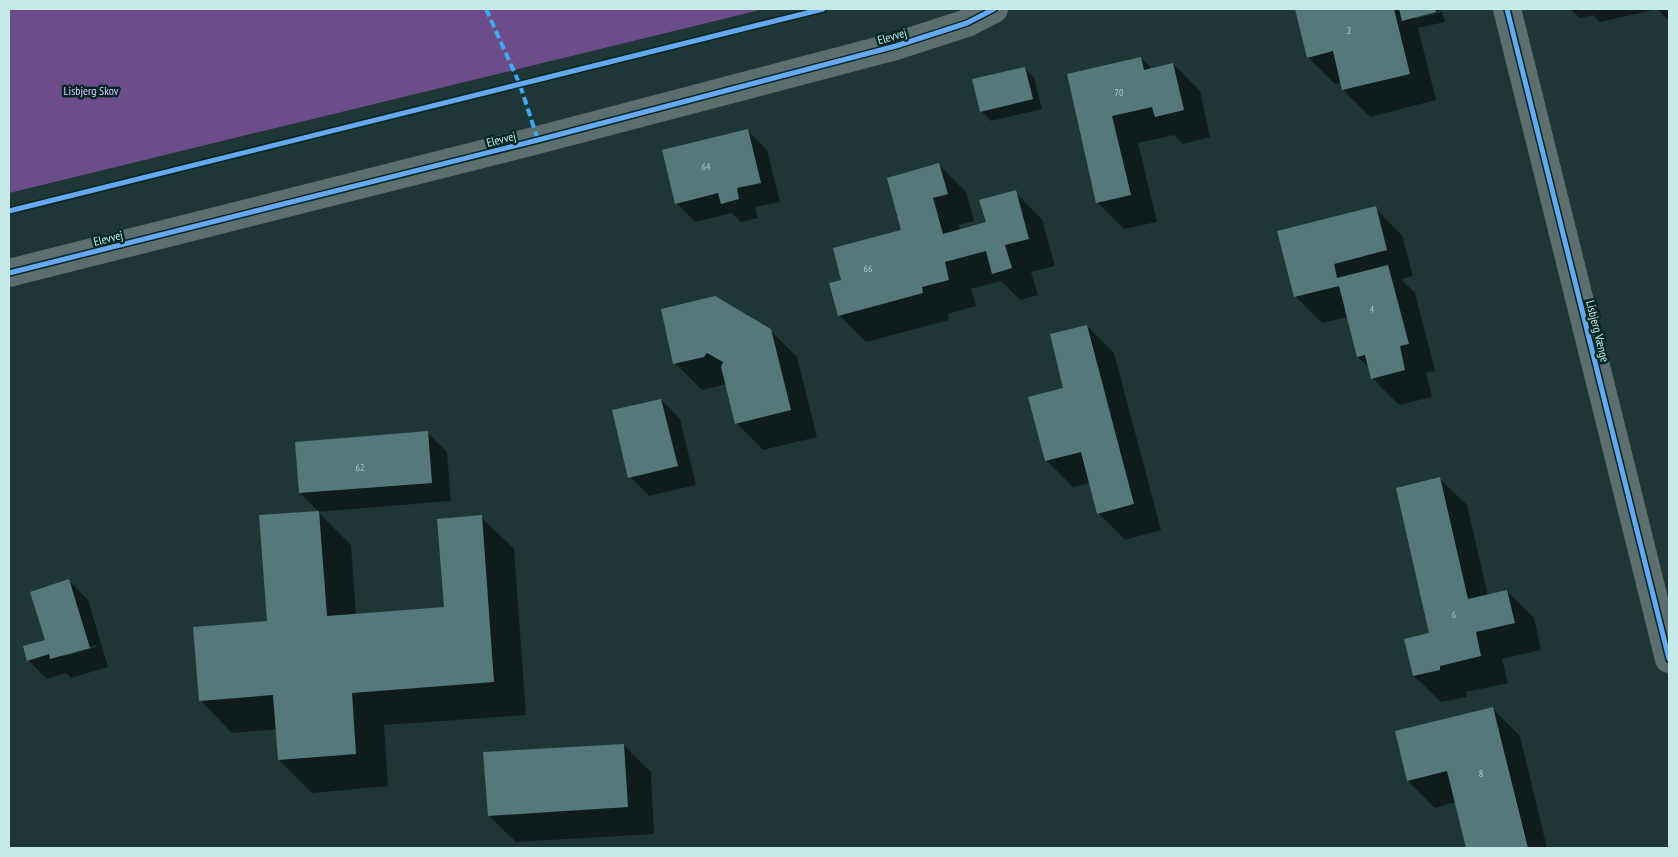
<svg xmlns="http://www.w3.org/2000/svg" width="1678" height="857" font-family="'PT Sans Narrow',sans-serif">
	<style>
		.forest { fill: #6c4d89 }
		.shadow { fill: #0007; fill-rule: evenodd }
		.building { fill: #55797b }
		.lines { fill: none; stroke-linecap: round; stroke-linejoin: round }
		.minor { stroke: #5c6e6d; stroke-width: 28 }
		.tertiary { stroke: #5c6e6d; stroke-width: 28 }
		.quiet { stroke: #3fa9f5; stroke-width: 4; stroke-dasharray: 8 4; stroke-linecap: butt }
		.cycleway-casing { stroke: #022724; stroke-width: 8 }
		.cycleway { stroke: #66a8f1; stroke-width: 5 }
		.labels { text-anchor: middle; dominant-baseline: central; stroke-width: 5; stroke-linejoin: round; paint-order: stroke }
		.number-label { font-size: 10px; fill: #a8cecc }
		.street-label { font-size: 12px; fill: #c4ebe7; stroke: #022724 }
		.park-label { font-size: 12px; fill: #e0c1fc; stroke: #022724 }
	</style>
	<rect width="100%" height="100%" fill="#1e3635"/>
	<path class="forest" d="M9,9H764L9,193Z"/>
	<path class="shadow" d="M1296,9H1441L1445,22L1418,28L1436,100L1370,117L1343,90L1341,82L1335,84L1308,57ZM1441,10L1442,12L1415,19V16Z
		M1570,9H1653V10L1600,22L1593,15L1580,18Z
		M1657,9H1669V20H1668Z
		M1141,58L1152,69L1173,64L1200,91L1210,137L1183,144L1174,135L1138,143L1157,222L1124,229L1097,202L1068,75Z
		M1025,68L1034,78L1042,109L991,121L981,111Z
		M748,131L767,150L780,202L755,207L758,218L741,222L732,213L695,222L676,203Z
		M939,165L966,192L974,221L959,225L960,231L987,223L1015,192L1042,219L1055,266L1031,272L1038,295L1020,300L1001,281L971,289L976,306L948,314L949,320L866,342L839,315L843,281L902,231Z
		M1375,208L1402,235L1413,276L1401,279L1415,293L1435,371L1426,373L1432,397L1399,405L1372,378L1369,368L1358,357L1348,317L1322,323L1295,296Z
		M1087,326L1114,353L1161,530L1125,540L1098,513L1090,483L1073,487L1046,460Z
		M770,330L797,357L817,437L763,450L736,423L727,384L702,390L675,363Z
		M661,400L680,419L696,485L649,496L630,477Z
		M428,433L447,452L451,501L318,512L351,545L356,615L445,608L481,517L514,549L526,715L384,725L388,786L312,793L279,760L277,729L232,733L200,700L268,622L260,516L319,512L300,493Z
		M1440,479L1467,505L1488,596L1507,591L1534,618L1541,650L1502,659L1508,683L1466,692L1467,697L1441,702L1414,676L1431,634Z
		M69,581L88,600L108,667L71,678L66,673L47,679L28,660L46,641ZM96,645V647L62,657V655Z
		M1493,709L1520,736L1547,848H1467L1456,802L1435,808L1408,781Z
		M624,745L651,772L654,834L516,842L489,816Z"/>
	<path class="building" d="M1295,9H1394L1410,74L1342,90L1333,51L1307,58Z
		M1399,9H1435L1436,12L1402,21Z
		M1141,57L1144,70L1173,63L1184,110L1155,117L1152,107L1112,116L1131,195L1096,203L1067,74Z
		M1025,67L1033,99L980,112L972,79Z
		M748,129L761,183L737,188L739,199L721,204L718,193L675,204L662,150Z
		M939,163L948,194L933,198L943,234L986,222L979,200L1016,190L1029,239L1005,245L1012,268L992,274L986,251L945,262L949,280L922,287L923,293L838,316L829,283L841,280L833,248L901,230L887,178Z
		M1376,206L1387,250L1334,264L1337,278L1388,265L1409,344L1400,346L1405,370L1371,379L1365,355L1357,357L1339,286L1294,297L1277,231Z
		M715,296L771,329L791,410L735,424L721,367L723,362L707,353L704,357L673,364L661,309Z
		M1087,325L1134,504L1097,514L1081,452L1045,461L1028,397L1063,388L1050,334Z
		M661,399L678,466L628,478L612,410Z
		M428,431L432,483L299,493L295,442Z
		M1440,477L1468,599L1507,590L1515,623L1476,632L1481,656L1440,666V670L1413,676L1404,639L1429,633L1396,488Z
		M319,511L327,616L444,607L437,519L482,515L494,682L352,693L356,754L278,760L273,695L199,701L193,627L267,621L259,515Z
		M69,579L90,648L50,659L49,654L27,661L23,646L45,640L30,592Z
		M1493,707L1528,848H1466L1447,771L1407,781L1395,731Z
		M624,744L628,807L488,816L483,752Z"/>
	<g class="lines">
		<path class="minor" d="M1507,9L1669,659"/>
		<path class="tertiary" d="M9,273L538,140L896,46L967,23L994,9"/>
		<path class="quiet" d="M486,9L520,85L538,140"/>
		<defs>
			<path id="cycleway" d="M1507,9L1669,659
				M9,211L823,9
				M9,273L538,140L896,46L967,23L994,9"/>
		</defs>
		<use href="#cycleway" class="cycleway-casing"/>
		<use href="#cycleway" class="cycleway"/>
	</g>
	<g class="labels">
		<g class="number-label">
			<text x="1349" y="30">2</text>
			<text x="1119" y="92">70</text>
			<text x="706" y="166">64</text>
			<text x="868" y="268">66</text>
			<text x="1372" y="309">4</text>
			<text x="360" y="467">62</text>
			<text x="1454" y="614">6</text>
			<text x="1481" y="773">8</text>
		</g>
		<g class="street-label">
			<text transform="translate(892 36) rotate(-16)">Elevvej</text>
			<text transform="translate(501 139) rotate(-14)">Elevvej</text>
			<text transform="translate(108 238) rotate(-14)">Elevvej</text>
			<text transform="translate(1598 331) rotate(76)">Lisbjerg Vænge</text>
		</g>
		<g class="park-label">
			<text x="91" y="90">Lisbjerg Skov</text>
		</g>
	</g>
	<rect width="1678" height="857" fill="none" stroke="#c4ebe7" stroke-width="20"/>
</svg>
